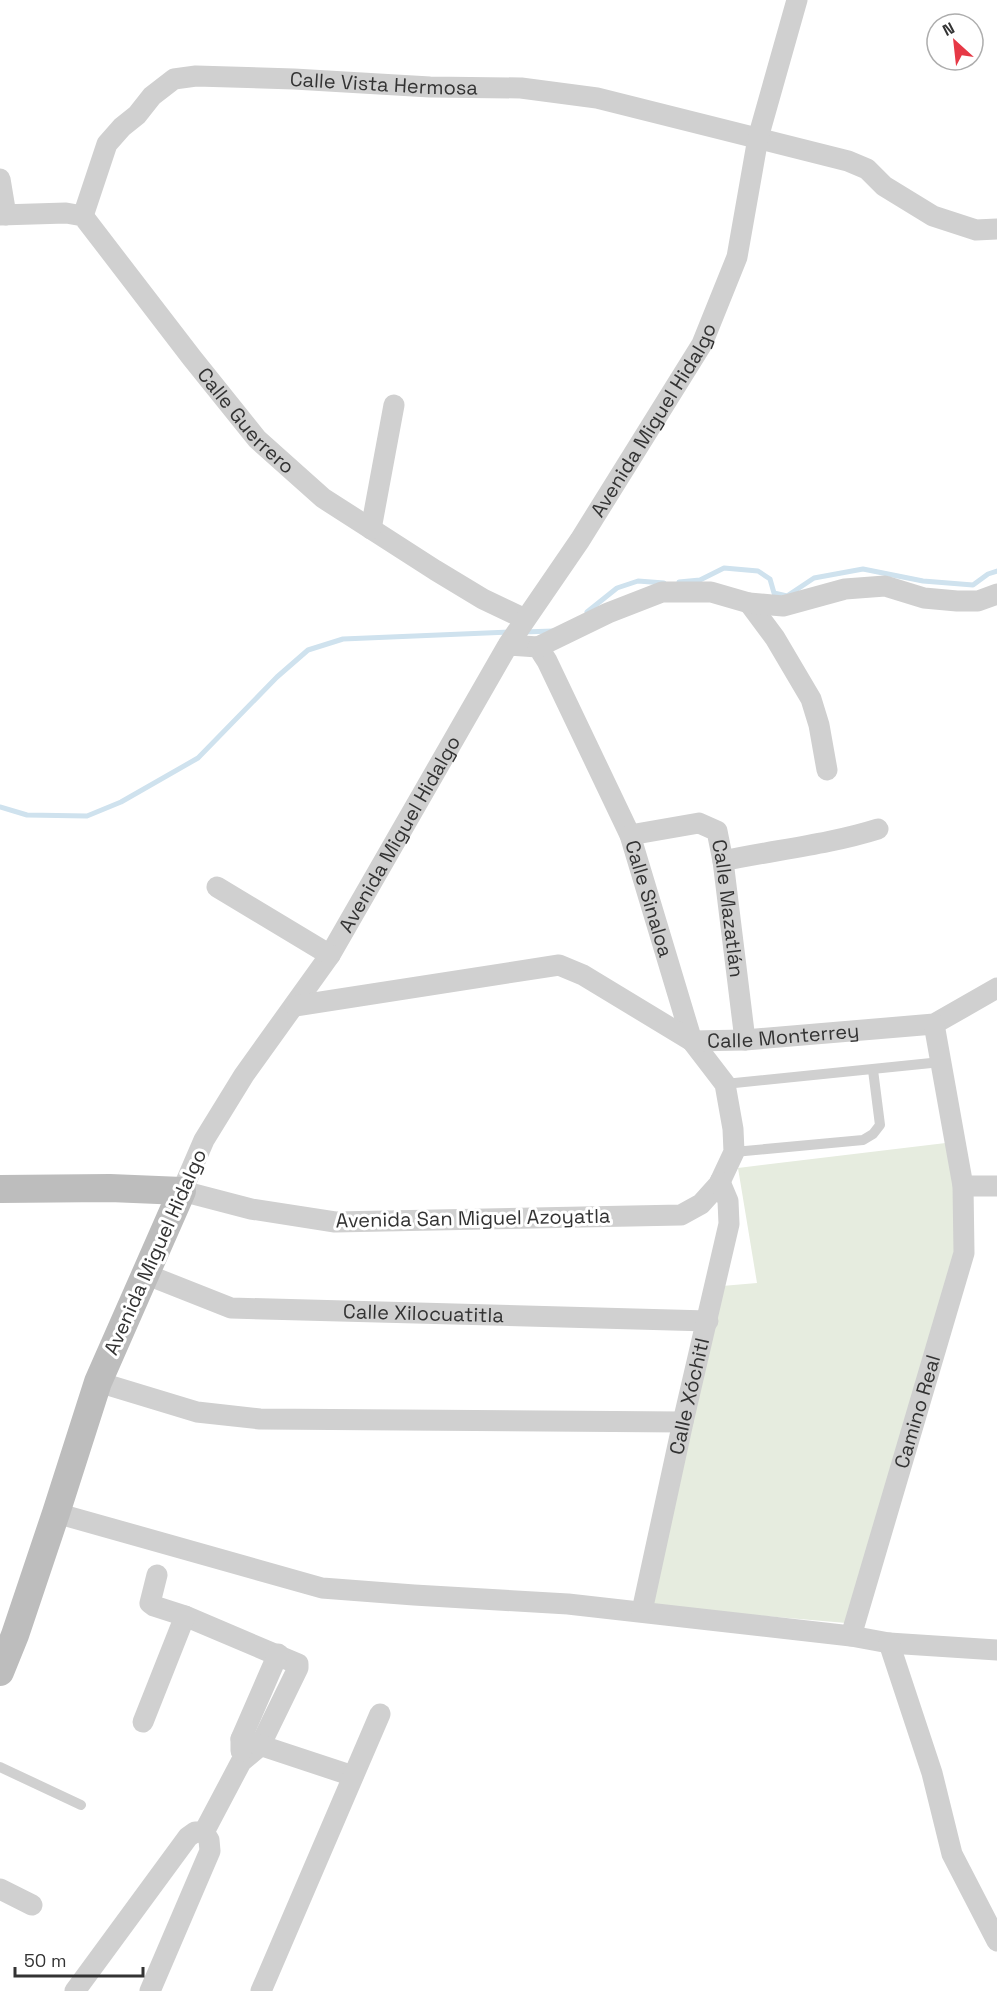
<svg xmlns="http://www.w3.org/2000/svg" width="997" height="1991" font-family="'Space Grotesk',sans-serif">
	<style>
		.green { fill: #e6ecdf }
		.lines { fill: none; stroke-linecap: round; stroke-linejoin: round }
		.stream { stroke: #cfe2ee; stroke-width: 5 }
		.lane { stroke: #d0d0d0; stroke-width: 10 }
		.street { stroke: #d0d0d0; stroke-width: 21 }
		.secondary { stroke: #bdbdbd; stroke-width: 28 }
		.labels { text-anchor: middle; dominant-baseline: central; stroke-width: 6; stroke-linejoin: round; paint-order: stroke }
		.street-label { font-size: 20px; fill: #333; stroke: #fff }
	</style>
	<rect width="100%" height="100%" fill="#fff"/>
	<path class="green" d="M954,1142L960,1259L846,1623L646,1606L722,1286L757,1283L738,1168Z"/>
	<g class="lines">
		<path class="stream" d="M679,582L700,580L724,568L758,571L770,579L774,593L787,596L814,578L863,569L923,581L973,585L988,574L997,571
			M587,612L617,588L638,581L664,583
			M523,632L553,631
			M0,807L27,815L87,816L121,802L198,758L277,677L308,650L343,639L511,632"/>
		<path class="lane" d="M725,1084L941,1062
			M734,1152L863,1140L873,1134L880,1125L873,1070
			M0,1767L81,1805"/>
		<g class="street">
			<path d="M0,179L6,215"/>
			<path id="s1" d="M0,215L66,213L83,216L192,358L257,439L323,498L435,570L483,599L525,619"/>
			<path id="s2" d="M83,216L107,144L122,127L137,115L152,96L174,79L196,76L294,79L430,87L521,88L597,98L848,161L867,169L884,186L933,216L976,230L997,229"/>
			<path d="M371,529L394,405"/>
			<path d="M749,603L775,638L811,699L819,725L827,770"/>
			<path id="s3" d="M508,645L538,647L547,661L630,835L692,1041L725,1084L733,1129L734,1152L719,1184L701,1204L681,1215L335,1222L251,1209L182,1191L204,1140L244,1075L330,955L508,645L580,540L702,344L737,257L758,138L797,0"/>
			<path d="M538,647L608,613L662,592H711L749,603L783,606L845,589L885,586L924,598L957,601H978L997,594"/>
			<path id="s4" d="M630,835L699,823L717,831L723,861L745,1040"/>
			<path d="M723,861C774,850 827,845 878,829"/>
			<path d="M217,887L330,955"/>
			<path id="s5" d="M295,1006L559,965L583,975L692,1041L745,1040L934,1024L997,988"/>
			<path d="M963,1186H997"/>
			<path id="s6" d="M145,1274L231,1308L708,1321"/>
			<path d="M98,1382L197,1412L260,1419L683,1422"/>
			<path d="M56,1513L322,1588L414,1595L568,1604L851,1636L889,1643L997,1650"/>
			<path d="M157,1575L150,1603L154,1606L185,1616L298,1664V1668L260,1746L241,1762L204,1832"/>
			<path id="s7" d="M642,1611L683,1422L729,1224L728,1201L720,1182"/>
			<path id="s8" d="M851,1636L964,1253L963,1186L934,1024"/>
			<path d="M889,1643L932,1773L952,1854L997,1941"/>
			<path d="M143,1722L185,1616"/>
			<path d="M241,1739L353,1776"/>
			<path d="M241,1751V1739L278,1654"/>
			<path d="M0,1889L32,1905"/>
			<path d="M75,1991L188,1837L195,1832H204"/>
			<path d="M150,1991L210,1851L209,1840L204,1832"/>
			<path d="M261,1991L380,1714"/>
		</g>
		<path class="secondary" d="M0,1189L110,1188L182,1191L98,1382L56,1513L15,1635L0,1672"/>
	</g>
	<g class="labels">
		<g class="street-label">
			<text stroke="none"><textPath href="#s2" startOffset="380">Calle Vista Hermosa</textPath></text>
			<text stroke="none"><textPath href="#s3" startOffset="2070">Avenida Miguel Hidalgo</textPath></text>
			<text stroke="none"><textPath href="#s1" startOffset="345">Calle Guerrero</textPath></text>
			<text stroke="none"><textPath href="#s3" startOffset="1584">Avenida Miguel Hidalgo</textPath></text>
			<text stroke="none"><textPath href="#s3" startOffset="306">Calle Sinaloa</textPath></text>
			<text stroke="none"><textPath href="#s4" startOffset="168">Calle Mazatlán</textPath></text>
			<text stroke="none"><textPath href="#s5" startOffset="512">Calle Monterrey</textPath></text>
			<text transform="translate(473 1218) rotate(-1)">Avenida San Miguel Azoyatla</text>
			<text transform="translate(155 1252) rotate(-66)">Avenida Miguel Hidalgo</text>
			<text stroke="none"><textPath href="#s6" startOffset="285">Calle Xilocuatitla</textPath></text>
			<text stroke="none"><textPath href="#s7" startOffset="220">Calle Xóchitl</textPath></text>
			<text stroke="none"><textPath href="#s8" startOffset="234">Camino Real</textPath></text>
		</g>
	</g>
	<g transform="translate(955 42) rotate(333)"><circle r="28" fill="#ffffff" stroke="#adadad" stroke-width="1.5"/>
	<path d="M0-4.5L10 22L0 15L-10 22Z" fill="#e63946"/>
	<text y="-9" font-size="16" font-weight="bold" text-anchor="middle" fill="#333333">N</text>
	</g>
	<path d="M15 1967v9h128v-9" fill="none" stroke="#333333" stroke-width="3"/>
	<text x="24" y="1967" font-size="18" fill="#333333" stroke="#ffffff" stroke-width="4.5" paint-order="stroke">50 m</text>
</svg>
